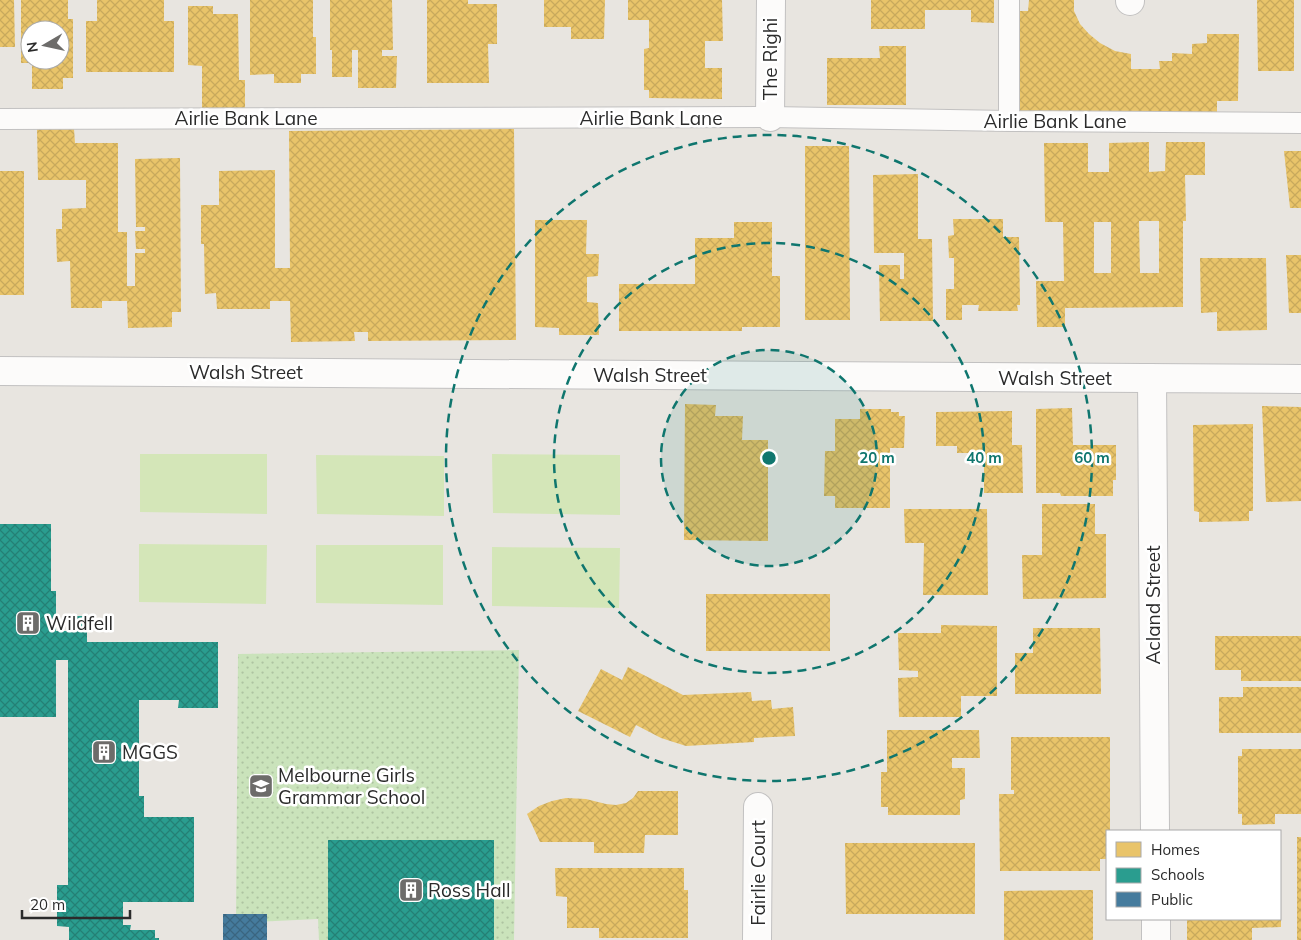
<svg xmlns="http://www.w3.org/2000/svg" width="1301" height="940" font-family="Mulish,sans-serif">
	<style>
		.grass { fill: url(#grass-dots) }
		.pitch { fill: #d4e6b8 }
		.homes { fill: url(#homes-cross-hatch); fill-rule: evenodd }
		.schools { fill: url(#schools-cross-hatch) }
		.public { fill: url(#public-cross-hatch) }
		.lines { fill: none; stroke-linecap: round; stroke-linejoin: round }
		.service-casing { stroke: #c2c1c1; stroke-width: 22 }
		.minor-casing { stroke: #c2c1c1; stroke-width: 30 }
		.service { stroke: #fcfbfa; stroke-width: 20 }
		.minor { stroke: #fcfbfa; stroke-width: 28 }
		.ring { fill: none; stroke: #0f766e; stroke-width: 2.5; stroke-dasharray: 9 6 }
		.labels { text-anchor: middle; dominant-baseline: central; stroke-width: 5; stroke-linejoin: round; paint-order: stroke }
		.street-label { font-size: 19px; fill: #2b2b2b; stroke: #fff }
		.poi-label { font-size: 19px; fill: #2b2b2b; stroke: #fff; text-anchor: start }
		.centre { fill: #0f766e; stroke: #fff; stroke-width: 2.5 }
		.ring-label { font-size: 15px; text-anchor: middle; font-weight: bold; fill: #0f766e; stroke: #fff; stroke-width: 5; stroke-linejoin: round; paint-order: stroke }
	</style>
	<defs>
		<pattern id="grass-dots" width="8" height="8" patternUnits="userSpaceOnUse" patternTransform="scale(1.25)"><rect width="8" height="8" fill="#cae3bb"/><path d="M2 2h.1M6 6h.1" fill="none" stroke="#aec3a1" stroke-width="1.8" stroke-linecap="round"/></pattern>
		<pattern id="homes-cross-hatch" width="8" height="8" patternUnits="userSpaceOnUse" patternTransform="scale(1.25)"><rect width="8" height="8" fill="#e9c46a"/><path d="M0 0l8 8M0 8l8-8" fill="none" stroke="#c8a95c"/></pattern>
		<pattern id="schools-cross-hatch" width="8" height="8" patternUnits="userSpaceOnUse" patternTransform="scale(1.25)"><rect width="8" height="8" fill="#2a9d8f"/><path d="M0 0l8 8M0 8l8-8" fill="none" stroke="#248075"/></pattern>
		<pattern id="public-cross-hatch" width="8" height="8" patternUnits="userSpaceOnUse" patternTransform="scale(1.25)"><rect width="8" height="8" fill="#457b9d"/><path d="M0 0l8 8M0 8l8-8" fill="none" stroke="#3a6580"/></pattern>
	</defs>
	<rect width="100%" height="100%" fill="#e8e5e0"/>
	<path class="grass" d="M519,650L514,940H319L318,919L236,923L238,654Z"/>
	<path class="pitch" d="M140,454H267V514L140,512Z
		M492,454L620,455V515L493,513Z
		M316,455L444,456V516L317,514Z
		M139,544L267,545L266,604L139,602Z
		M316,545H443V605L316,603Z
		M492,547L620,548L619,608L492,606Z"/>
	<path class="homes" d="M0,0H14L15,47H0Z
		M21,0H68V19H73V78H63V89H32V63H21ZM30,30H60V60H30Z
		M97,0H164V21H174V72H86V21H97Z
		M250,0H313V37H316V74H301V83H274V74L250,75Z
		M330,0H392L393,50H382V56H397L396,88H358V50H352V77H332V50H330Z
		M427,0H468V4H497V44H488L489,83H427Z
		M544,0H605L604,39H571V27H544Z
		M628,0H722L723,41H705V68H722V99L649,98V90H644V49L649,48V20H628Z
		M871,0H994V23L971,22V10H925V29H871Z
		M1029,0H1074V11L1080,24L1089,34L1100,43L1115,51L1131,54V69H1160L1159,61H1172V53L1192,54V44L1207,43V34H1239L1238,101H1217V112H1016V11H1028Z
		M1257,0H1294V71H1258Z
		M188,6H213V14H238L239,80H245V110L202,111V66L188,65Z
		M879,46H906V105H827V58H880Z
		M37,129H74L75,143H118V232H127V286H135V253H145V249H136L135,231H145V227H136L135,159L180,158L181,312H172V327L128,328L127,301H102V308H71L70,261L57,262L56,229H62V209L86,208V180H38Z
		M514,129L516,340L368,341V332H354L355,341L291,342L290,301H270V309H217L216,293L205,294L204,244H201V205H219V171L275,170V268H290L289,131Z
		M1149,142V172L1165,171L1166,142H1205V175H1185L1186,221H1183V307L1065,308V327H1037L1036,281H1064L1063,222H1045L1044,143H1088V172H1109V143ZM1139,221H1159V273H1140ZM1094,222H1111V273H1094Z
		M805,146H849L850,320H805Z
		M1284,151H1301V208H1290Z
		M0,171H24V295H0Z
		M918,174V239H932L933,321H880L879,265H900V279H904V253H874L873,175Z
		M953,219H1003V237H1019L1020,305H1017L1018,311H978L979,305H962V320H946V289H954V258H949L948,236L954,235Z
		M535,220H587L586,254H599L598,276L587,277V302L598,303L599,335H559V328L535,327Z
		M734,222H772V276H780V327H742V331H619V284H695V238H734Z
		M1286,255H1301V313H1289Z
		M1200,258H1266L1267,330L1217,331V312L1201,313Z
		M685,404L716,405L715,416H743L742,440H768V541L684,540Z
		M1262,406L1301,407V501L1266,502Z
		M1072,408L1073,445H1116V480H1113V496H1061L1060,493H1036V409Z
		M860,409H891V412H899V416H905L904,448H890V508H835V496H824L825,451H835V419H860Z
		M1012,411V445H1022L1023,493H984V453H957V446H936V412Z
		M1253,424V511H1249V521L1199,522V512L1194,511L1193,425Z
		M1042,504H1095V534H1106V598L1023,599L1022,555H1042Z
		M904,509H987L988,595H923L924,543H905Z
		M706,594H830V651H706Z
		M941,625L997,626V696H961V717H899L898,678L918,677V671L899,670L898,633H941Z
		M1033,628H1100L1101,694H1015V653H1033Z
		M1215,636H1301V681H1241V670H1215Z
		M628,667L683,695L751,692L752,701L771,700L772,709L793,707L795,736L754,738V742L686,746L661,738L636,725L630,737L578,711L601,669L622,680Z
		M1243,687H1301V733H1219V697H1243Z
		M887,730H979L980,758H952V768H965V799L960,800V815H888V807H881V772H887Z
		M1011,737H1110V831H1107V859H1100V871H1000L999,794H1014V790H1011Z
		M1242,749H1301V814H1275V824L1242,825V814H1238V756H1242Z
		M638,791H678V835H645L644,853H594V842H540L527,814L539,806L552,801L566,798L586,799L606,804L616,805L626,803L633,798Z
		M1297,837H1301V940H1297Z
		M845,843H975V914H846Z
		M555,868H684V890H688V938H599V928H567V897L556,896Z
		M1093,890V940H1004V891Z
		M1187,919H1281V927L1252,928V940H1187Z"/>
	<path class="schools" d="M0,524H51V591H56V631H73V616H87V642H218V708H178L179,700H139V796H144V817H194V902H123V925H131L130,930H155V938H159V940H69V927L57,926V885H68V660H56V717H0Z
		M328,840H494V940H328Z"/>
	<path class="public" d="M223,914H267V940H223Z"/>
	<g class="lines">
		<defs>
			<path id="service" d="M1009,0V121
				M0,119L770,117L1009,121L1301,123"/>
			<path id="minor" d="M1130,0V1
				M770,117L771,0
				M0,371L1301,379
				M1152,378L1155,831
				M1156,919V940
				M757,940L758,807"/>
		</defs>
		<use href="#service" class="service-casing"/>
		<use href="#minor" class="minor-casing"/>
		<use href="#service" class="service"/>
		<use href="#minor" class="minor"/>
	</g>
	<circle cx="769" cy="458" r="108" fill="#0f766e" fill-opacity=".12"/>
	<g class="ring">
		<circle cx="769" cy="458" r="108"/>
		<circle cx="769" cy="458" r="215"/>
		<circle cx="769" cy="458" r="323"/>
	</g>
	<defs>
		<symbol id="building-square" viewBox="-11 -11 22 22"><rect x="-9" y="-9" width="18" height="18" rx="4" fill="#6d6c6a" stroke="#fff"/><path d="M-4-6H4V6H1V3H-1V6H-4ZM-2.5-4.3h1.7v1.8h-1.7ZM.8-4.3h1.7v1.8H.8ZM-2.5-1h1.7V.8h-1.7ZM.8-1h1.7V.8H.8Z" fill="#fff"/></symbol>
		<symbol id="school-square" viewBox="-11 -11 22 22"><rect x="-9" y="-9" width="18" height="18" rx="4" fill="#6d6c6a" stroke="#fff"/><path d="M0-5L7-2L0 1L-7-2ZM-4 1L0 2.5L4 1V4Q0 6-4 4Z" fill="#fff"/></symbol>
	</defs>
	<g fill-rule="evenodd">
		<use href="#building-square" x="14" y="609" width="28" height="28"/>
		<use href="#building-square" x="90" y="738" width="28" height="28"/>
		<use href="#school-square" x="247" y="772" width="28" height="28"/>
		<use href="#building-square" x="397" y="876" width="28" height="28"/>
	</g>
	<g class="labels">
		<g class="street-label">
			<text transform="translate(770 59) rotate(-90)">The Righi</text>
			<text x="246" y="118">Airlie Bank Lane</text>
			<text x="651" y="118">Airlie Bank Lane</text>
			<text x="1055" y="121">Airlie Bank Lane</text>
			<text x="246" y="372">Walsh Street</text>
			<text x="650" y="375">Walsh Street</text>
			<text x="1055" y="378">Walsh Street</text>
			<text transform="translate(1153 605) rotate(-90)">Acland Street</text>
			<text transform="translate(758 873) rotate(-90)">Fairlie Court</text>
		</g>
		<g class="poi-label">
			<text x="46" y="623">Wildfell</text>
			<text x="122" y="752">MGGS</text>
			<text x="278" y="775">Melbourne Girls<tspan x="278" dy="22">Grammar School</tspan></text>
			<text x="428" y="890">Ross Hall</text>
		</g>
	</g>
	<circle cx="769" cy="458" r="8" class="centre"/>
	<g class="ring-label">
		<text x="877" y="463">20 m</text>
		<text x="984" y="463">40 m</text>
		<text x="1092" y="463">60 m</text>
	</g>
	<rect x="1106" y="830" width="175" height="90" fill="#ffffff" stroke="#aaaaaa"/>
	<rect x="1116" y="842" width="25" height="15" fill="#e9c46a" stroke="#aaaaaa"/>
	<text x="1151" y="855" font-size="15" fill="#2b2b2b">Homes</text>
	<rect x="1116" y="868" width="25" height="15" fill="#2a9d8f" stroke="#aaaaaa"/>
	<text x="1151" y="880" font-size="15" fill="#2b2b2b">Schools</text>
	<rect x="1116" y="892" width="25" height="15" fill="#457b9d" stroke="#aaaaaa"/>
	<text x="1151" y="905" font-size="15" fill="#2b2b2b">Public</text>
	<g transform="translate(45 45) rotate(261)"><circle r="24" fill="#ffffff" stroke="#aaaaaa"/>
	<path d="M0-4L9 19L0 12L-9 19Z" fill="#6d6c6a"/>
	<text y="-8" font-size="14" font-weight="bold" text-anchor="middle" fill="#2b2b2b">N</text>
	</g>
	<path d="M22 910v8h108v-8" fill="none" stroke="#2b2b2b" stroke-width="2.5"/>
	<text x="30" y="910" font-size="15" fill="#2b2b2b" stroke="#ffffff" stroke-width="4" paint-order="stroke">20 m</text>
</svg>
